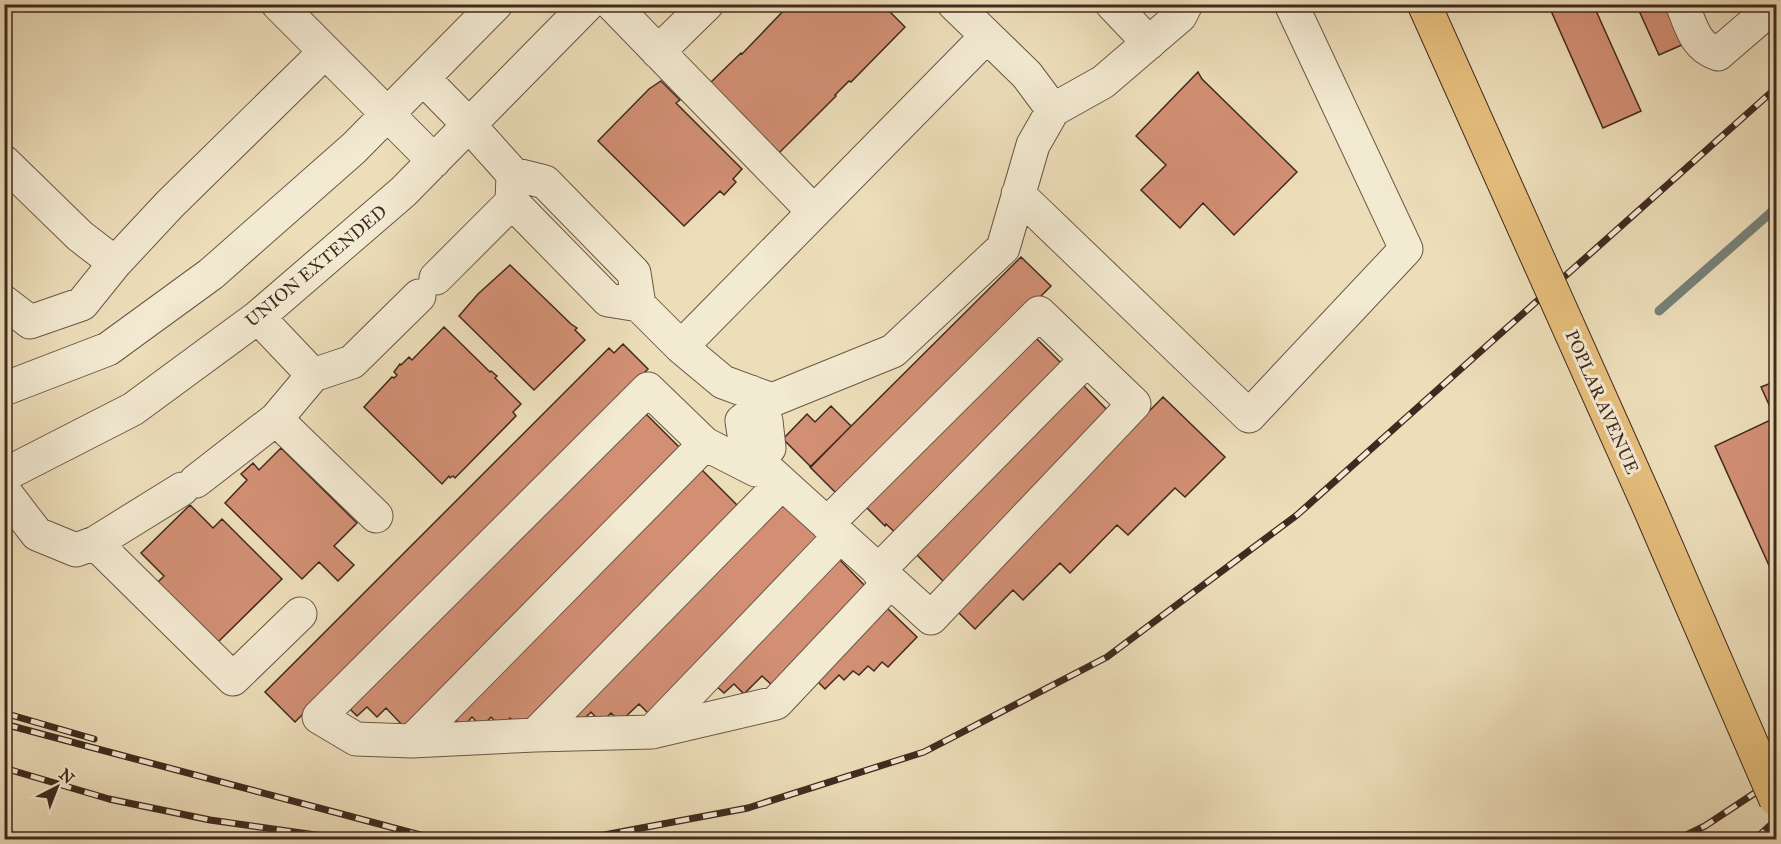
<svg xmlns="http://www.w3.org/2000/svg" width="1781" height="844" font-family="'IM FELL Great Primer',serif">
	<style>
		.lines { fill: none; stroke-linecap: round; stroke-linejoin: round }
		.stream { stroke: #768179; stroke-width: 9 }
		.building { fill: #d28f74; stroke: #402a1f; stroke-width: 1.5 }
		.minor-casing { stroke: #6b5746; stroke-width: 35 }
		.minor { stroke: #f3ead2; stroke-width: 33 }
		.rail-casing { stroke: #402a1f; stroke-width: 7 }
		.rail { stroke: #f3ead2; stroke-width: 4.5; stroke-dasharray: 14; stroke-linecap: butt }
		.major-bridge-casing { stroke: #402a1f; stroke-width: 35; stroke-linecap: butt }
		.major-bridge { stroke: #e6bf7d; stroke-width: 33 }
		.labels { text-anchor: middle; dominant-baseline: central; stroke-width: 6; stroke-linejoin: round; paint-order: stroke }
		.street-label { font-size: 18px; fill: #402a1f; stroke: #f3ead2 }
	</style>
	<rect width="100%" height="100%" fill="#eddeba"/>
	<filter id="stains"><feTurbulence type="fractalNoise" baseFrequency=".00333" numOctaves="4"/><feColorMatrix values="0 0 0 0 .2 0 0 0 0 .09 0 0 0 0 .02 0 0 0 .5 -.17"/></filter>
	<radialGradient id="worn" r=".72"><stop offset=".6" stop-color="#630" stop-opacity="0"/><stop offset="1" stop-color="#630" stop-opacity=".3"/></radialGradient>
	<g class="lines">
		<path class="stream" d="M1659,311L1776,208"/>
	</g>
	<path class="building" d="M790,4H882L905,27L851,82L849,81L835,95L836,96L779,153L741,113L710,83L741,53L742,54Z
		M1548,4H1593L1641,111L1603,128Z
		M1636,4H1667L1684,44L1659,55Z
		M1198,72L1202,79L1297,172L1234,235L1203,203L1180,228L1141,190L1166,165L1136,136Z
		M661,81L680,100L676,103L742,169L733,179L736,182L724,195L720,191L684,226L598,141L649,89Z
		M1021,257L1051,286L840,497L810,467Z
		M510,265L571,324L577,328L575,330L585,340L534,390L459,316L478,294Z
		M444,327L490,372L491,371L497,376L495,378L521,404L513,412L516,416L455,478L453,476L450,478L449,476L442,484L364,407L392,377L394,378L397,375L394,372L400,364L401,365L409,357L412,360Z
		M1035,337L1065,367L898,535L886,524L885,526L866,507Z
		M623,344L648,369L295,722L265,692L609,348L614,353Z
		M1776,381V581L1715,446L1775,418L1761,387Z
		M1083,385L1112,415L945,583L915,553Z
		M1163,397L1225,457L1185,497L1175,488L1128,535L1117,525L1070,573L1060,563L1023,600L1013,590L975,629L955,609Z
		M831,406L851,426L811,467L783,439L807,414L815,422Z
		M643,411L683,451L405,728L386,708L377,717L367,707L357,716L347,706Z
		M281,448L357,523L334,546L354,565L338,581L319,562L302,579L225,503L247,480L241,474L253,463L259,470Z
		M700,468L740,508L521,728L510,718L501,727L491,717L482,727L472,717L463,727L452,716Z
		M782,502L821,541L649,714L639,704L620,722L611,713L601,723L591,712L582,721L573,712Z
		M190,505L213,528L222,519L282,579L214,646L154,586L164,576L141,553Z
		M839,559L869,590L773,686L762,676L744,694L734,684L724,693L714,684Z
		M887,608L917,637L888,667L882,662L874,671L868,666L859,675L853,671L844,680L839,675L825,689L816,680Z"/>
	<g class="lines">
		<defs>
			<path id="minor" d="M278,4L434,161
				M612,4L814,212
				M1112,4L1149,43
				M1682,4C1691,26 1695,47 1718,54L1776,4
				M658,52L707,4
				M423,78L469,125L513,174L545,182L634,273L639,305L681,347L987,36L954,4
				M1053,110L1103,82L1180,16L1186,4
				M4,162L80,236L115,263L170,204L325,52
				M513,174L512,202L608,300L639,305
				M1018,194L1249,416L1406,249L1291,4
				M436,278L512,202
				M4,302L30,322L82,304L115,263
				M681,347L723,382L772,400L893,351L1003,248L1033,145L1053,110L1027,75L987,36
				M313,375L352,362L419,296
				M4,389L108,349L211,274L354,148L496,4
				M751,392L754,412L766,421L769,448L755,459L746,447L742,421L754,412
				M276,419L376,516
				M705,444L412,741L356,739L319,717L648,389L705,444L756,470
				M755,459L756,470L770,472L931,618L1134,404L1039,313L827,524
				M4,475L133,409L258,317L403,192L588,4
				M196,481L276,419L313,375L258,317
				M4,491L37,534L76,550L95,543L182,489
				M95,543L233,679L300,614
				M878,571L1087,359
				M652,732L776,703L890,582
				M535,735L652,732L840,536
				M412,741L535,735L782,483"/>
		</defs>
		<use href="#minor" class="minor-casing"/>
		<use href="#minor" class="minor"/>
		<defs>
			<path id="rail" d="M4,713L94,739
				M4,724L439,840
				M4,768L109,799L210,820L323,836L405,840
				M509,840L588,838L748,808L924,752L1107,657L1297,515L1776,88
				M1676,840L1705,826L1776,779
				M1754,840L1776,820"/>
		</defs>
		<use href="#rail" class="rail-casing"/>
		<use href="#rail" class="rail"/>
		<defs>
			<path id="major-bridge" d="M1424,4L1650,509L1776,800"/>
		</defs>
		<use href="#major-bridge" class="major-bridge-casing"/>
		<use href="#major-bridge" class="major-bridge"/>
	</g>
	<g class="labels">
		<g class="street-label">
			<text transform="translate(316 266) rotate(-40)">UNION EXTENDED</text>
			<text transform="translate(1602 402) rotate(66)">POPLAR AVENUE</text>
		</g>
	</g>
	<rect width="1781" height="844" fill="none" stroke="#eddeba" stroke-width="24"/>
	<rect x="6" y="6" width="1769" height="832" fill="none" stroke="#402a1f" stroke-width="3"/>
	<rect x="12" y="12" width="1757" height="820" fill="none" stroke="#402a1f" stroke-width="1.5"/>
	<g transform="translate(57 787) rotate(42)" stroke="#f3ead2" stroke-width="4.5" paint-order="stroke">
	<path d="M0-4.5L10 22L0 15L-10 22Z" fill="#402a1f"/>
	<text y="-9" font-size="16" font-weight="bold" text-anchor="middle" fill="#402a1f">N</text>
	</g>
	<rect width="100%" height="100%" filter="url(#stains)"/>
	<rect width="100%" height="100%" fill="url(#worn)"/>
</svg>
